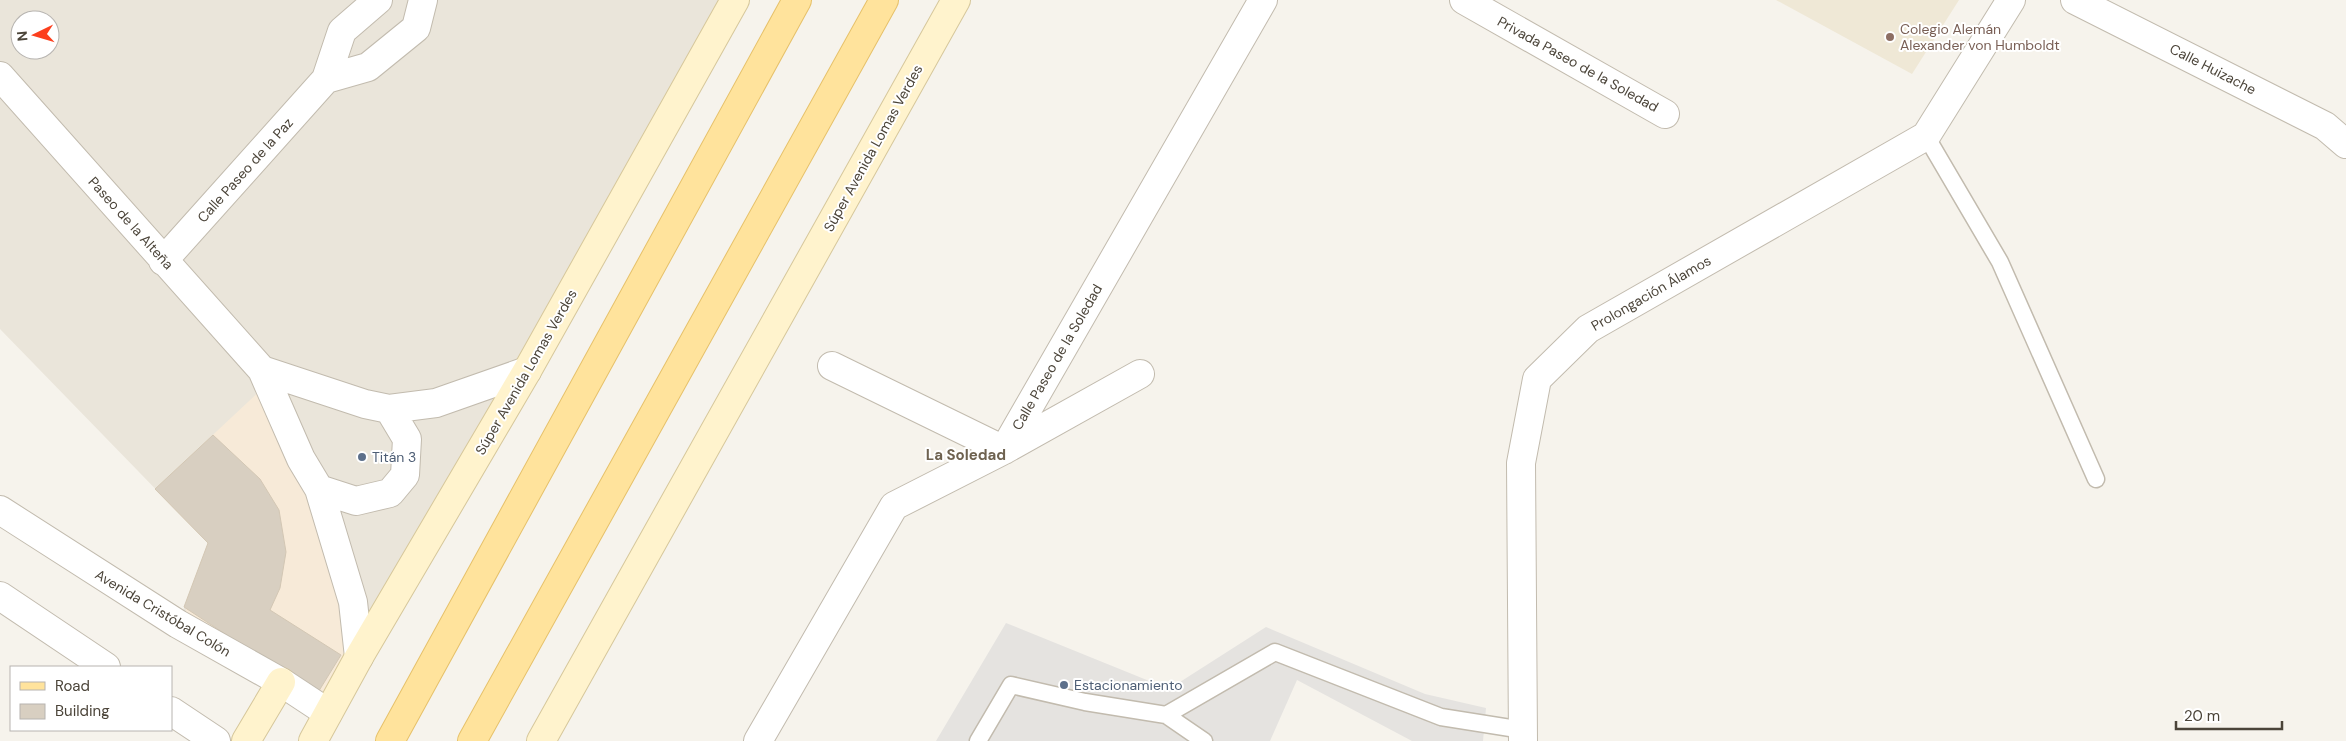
<svg xmlns="http://www.w3.org/2000/svg" width="2346" height="741" font-family="'DM Sans',sans-serif">
	<style>
		.residential { fill: #eae5da; fill-rule: evenodd }
		.commercial { fill: #f7ead8 }
		.education { fill: #efe8d6 }
		.parking { fill: #e5e3e0 }
		.building { fill: #d8cfc1; stroke: #d3c7b4 }
		.lines { fill: none; stroke-linecap: round; stroke-linejoin: round }
		.lane-casing { stroke: #c2bbae; stroke-width: 19 }
		.street-casing { stroke: #c2bbae; stroke-width: 30 }
		.secondary-casing { stroke: #d6c79b; stroke-width: 30 }
		.primary-casing { stroke: #e6c16a; stroke-width: 30 }
		.lane { stroke: #fff; stroke-width: 16 }
		.street { stroke: #fff; stroke-width: 28 }
		.secondary { stroke: #fff3cd; stroke-width: 28 }
		.primary { stroke: #ffe39c; stroke-width: 28 }
		.education-dot { fill: #8d6e63; stroke: #fff; stroke-width: 2 }
		.service-dot { fill: #5c6f8a; stroke: #fff; stroke-width: 2 }
		.labels { text-anchor: middle; dominant-baseline: central; stroke-width: 4; stroke-linejoin: round; paint-order: stroke }
		.education-label { font-size: 14px; fill: #785e54; stroke: #fff; text-anchor: start }
		.street-label { font-size: 14px; fill: #4b4439; stroke: #fff }
		.service-label { font-size: 14px; fill: #4e5e75; stroke: #fff; text-anchor: start }
		.neighbourhood-label { font-size: 15px; font-weight: bold; fill: #6e6250; stroke: #fff }
	</style>
	<rect width="100%" height="100%" fill="#f6f3ec"/>
	<path class="residential" d="M0,0H735L359,657L178,624L208,543L0,329ZM20,20H50V50H20Z"/>
	<path class="commercial" d="M265,386L299,460L357,656L328,710L184,615L208,543L155,489Z"/>
	<path class="education" d="M1776,0H1959L1912,74Z"/>
	<path class="parking" d="M1006,623L1169,689L1266,627L1425,694L1486,708L1483,741H1412L1297,680L1270,741H936Z"/>
	<path class="building" d="M213,435L260,479L279,510L286,552L280,588L270,610L341,655L317,694L184,607L208,543L155,489Z"/>
	<g class="lines">
		<defs>
			<path id="lane" d="M1926,136L2000,262L2096,479
				M1166,715L1275,652L1441,717L1523,730
				M978,741L1011,685L1085,702L1166,715L1204,741"/>
			<path id="street" d="M1464,0L1665,114
				M2075,0L2325,126L2346,144
				M0,76L262,370L301,459L319,489L353,602L359,657
				M326,79L368,67L416,28L423,0
				M163,261L326,79L342,31L378,0
				M832,366L1004,450
				M262,370L365,404L389,409L436,403L527,371
				M1004,450L1263,0
				M319,489L356,501L390,493L405,475L407,439L389,409
				M0,510L178,624L281,682L328,713
				M0,596L106,667
				M171,711L216,741
				M758,741L894,506L1004,450L1140,374
				M1523,741L1521,463L1537,379L1588,329L1926,136L2011,0"/>
			<path id="secondary" d="M246,741L281,682
				M313,741L359,657L527,371L735,0
				M541,741L956,0"/>
			<path id="primary" d="M390,741L797,0
				M472,741L884,0"/>
		</defs>
		<use href="#lane" class="lane-casing"/>
		<use href="#street" class="street-casing"/>
		<use href="#secondary" class="secondary-casing"/>
		<use href="#primary" class="primary-casing"/>
		<use href="#lane" class="lane"/>
		<use href="#street" class="street"/>
		<use href="#secondary" class="secondary"/>
		<use href="#primary" class="primary"/>
	</g>
	<circle class="education-dot" cx="1890" cy="37" r="5"/>
	<g class="service-dot">
		<circle cx="362" cy="457" r="5"/>
		<circle cx="1064" cy="685" r="5"/>
	</g>
	<g class="labels">
		<g class="education-label">
			<text x="1900" y="29">Colegio Alemán<tspan x="1900" dy="16">Alexander von Humboldt</tspan></text>
		</g>
		<g class="street-label">
			<text transform="translate(1578 64) rotate(29)">Privada Paseo de la Soledad</text>
			<text transform="translate(2213 69) rotate(27)">Calle Huizache</text>
			<text transform="translate(873 148) rotate(-61)">Súper Avenida Lomas Verdes</text>
			<text transform="translate(245 170) rotate(-48)">Calle Paseo de la Paz</text>
			<text transform="translate(131 223) rotate(48)">Paseo de la Alteña</text>
			<text transform="translate(1651 293) rotate(-30)">Prolongación Álamos</text>
			<text transform="translate(1057 357) rotate(-60)">Calle Paseo de la Soledad</text>
			<text transform="translate(526 372) rotate(-60)">Súper Avenida Lomas Verdes</text>
			<text transform="translate(163 613) rotate(31)">Avenida Cristóbal Colón</text>
		</g>
		<g class="service-label">
			<text x="372" y="457">Titán 3</text>
			<text x="1074" y="685">Estacionamiento</text>
		</g>
		<g class="neighbourhood-label">
			<text x="966" y="455">La Soledad</text>
		</g>
	</g>
	<rect x="10" y="666" width="162" height="65" fill="#ffffff" stroke="#b7b4b0"/>
	<rect x="20" y="682" width="25" height="8" fill="#ffe39c" stroke="#b7b4b0"/>
	<text x="55" y="691" font-size="15" fill="#4b4439">Road</text>
	<rect x="20" y="704" width="25" height="15" fill="#d8cfc1" stroke="#b7b4b0"/>
	<text x="55" y="716" font-size="15" fill="#4b4439">Building</text>
	<g transform="translate(35 35) rotate(265)"><circle r="24" fill="#ffffff" stroke="#b7b4b0"/>
	<path d="M0-4L9 19L0 12L-9 19Z" fill="#fc3f1d"/>
	<text y="-8" font-size="14" font-weight="bold" text-anchor="middle" fill="#4b4439">N</text>
	</g>
	<path d="M2176 721v8h106v-8" fill="none" stroke="#4b4439" stroke-width="2.5"/>
	<text x="2184" y="721" font-size="15" fill="#4b4439" stroke="#ffffff" stroke-width="4" paint-order="stroke">20 m</text>
</svg>
